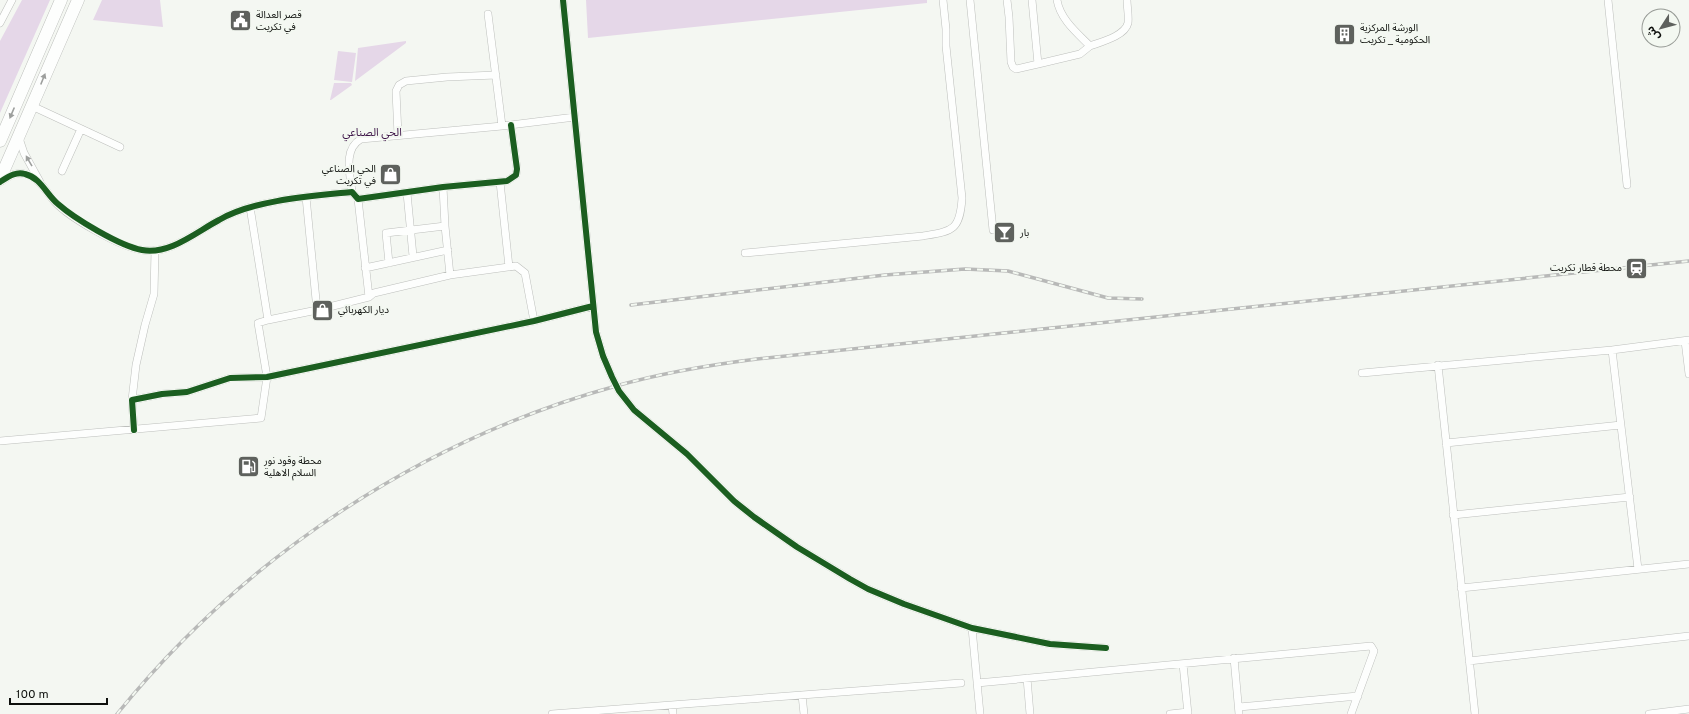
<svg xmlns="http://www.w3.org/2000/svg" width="1689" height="714" font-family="Overpass,'Noto Sans Arabic',sans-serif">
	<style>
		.green { fill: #e5d7e8 }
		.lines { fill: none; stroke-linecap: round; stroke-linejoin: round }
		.street-casing { stroke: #bdbfbc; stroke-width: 8 }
		.primary-casing { stroke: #bdbfbc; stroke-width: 13 }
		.street { stroke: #fdfefd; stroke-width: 7 }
		.primary { stroke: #fdfefd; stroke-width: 12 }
		.rail-casing { stroke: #b8b9b8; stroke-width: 3.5 }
		.rail { stroke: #f3f8f1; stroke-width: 2; stroke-dasharray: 6; stroke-linecap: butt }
		.cycleway-casing { stroke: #f3f8f1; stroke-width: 8 }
		.cycleway { stroke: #1b5e20; stroke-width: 6 }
		.oneway { fill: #9d9f9d }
		.labels { text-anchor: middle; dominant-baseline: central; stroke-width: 4; stroke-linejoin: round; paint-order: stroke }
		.poi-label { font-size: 10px; fill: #0e100d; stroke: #f3f8f1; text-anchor: start }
		.neighbourhood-label { font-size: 11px; fill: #3e1549; stroke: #f3f8f1 }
	</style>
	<rect width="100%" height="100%" fill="#f4f7f2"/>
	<path class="green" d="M22,0H50L0,113V41Z
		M102,0H160L163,27L93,20Z
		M586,0H927V3L588,38Z
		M406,41V43L355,81L358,48Z
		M338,51L356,53L352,82L334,80Z
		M334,83H351L352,85L331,100H330Z"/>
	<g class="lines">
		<defs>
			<path id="street" d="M563,0L596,332L603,356L612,377L619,391L634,410L687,454L734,501L754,517L797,547L850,579L868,589L904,604L972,628L1050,644L1106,648
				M970,0L993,230
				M1007,0L1009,17L1011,62L1013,67L1016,69L1038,64
				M1032,0L1038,64L1080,54L1090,46
				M1057,0C1060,19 1077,33 1090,46C1101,42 1125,36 1128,23C1129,16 1127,7 1127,0
				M1608,0L1627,185
				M488,14L502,126
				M0,23L12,0
				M32,106L120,147
				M398,135L396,91L399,85L406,81L447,77L496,75
				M19,138L24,153L40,182
				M62,171L81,129
				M0,182C8,177 16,171 25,174C40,178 46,192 55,202C70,218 120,247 142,250C170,255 196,232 219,220C253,200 312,196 352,192L358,199L443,187L507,181L516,175L517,169L511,125
				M500,182L509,267
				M443,187L445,226L450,275
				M352,192C350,174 343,149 361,139L502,126L575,117
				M407,193L413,256
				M306,197L317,310L369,297L374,293L450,275L516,266L525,273L534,321
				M358,199L369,297
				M745,253L923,236C952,231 960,231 962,198L946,46V29L943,0
				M389,263L386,233L445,226
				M365,268L448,250
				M268,320L317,310
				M1685,341L1689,374
				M1612,350L1638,569
				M1438,365L1475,714
				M1362,373L1612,350L1689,340
				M132,400L136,365L145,325L154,294L155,250
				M134,430L132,400L162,394L187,392L230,378L267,377L534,321L593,306
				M0,441L261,418L267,377L258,323L268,320L250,207
				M1446,443L1621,425
				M1453,515L1630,497
				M1461,588L1689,564
				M972,628L980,714
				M1234,658L1239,714
				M1469,661L1689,636
				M1183,664L1188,714
				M1027,678L1030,714
				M977,683L1371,646L1374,651L1351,714
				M802,695L804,714
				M672,705L673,714
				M1239,707L1358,696
				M552,714L961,683
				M1170,714L1188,712
				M1649,714L1689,709"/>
			<path id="primary" d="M0,141L61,0
				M0,179L78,0"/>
		</defs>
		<use href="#street" class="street-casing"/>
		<use href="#primary" class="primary-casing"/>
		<use href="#street" class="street"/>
		<use href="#primary" class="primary"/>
		<defs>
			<path id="rail" d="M631,305L885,275L965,269L1008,271L1108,298L1142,299
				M117,714C244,557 421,440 616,386C662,373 709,365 757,359L1689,261"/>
		</defs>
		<use href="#rail" class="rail-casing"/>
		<use href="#rail" class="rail"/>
		<defs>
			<path id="cycleway" d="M563,0L596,332L603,356L612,377L619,391L634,410L687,454L734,501L754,517L797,547L850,579L868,589L904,604L972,628L1050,644L1106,648
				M0,182C8,177 16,171 25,174C41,178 46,194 58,204C75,219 120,246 142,250C170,255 196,232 219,220C253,200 312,196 352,192L358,199L443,187L507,181L516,175L517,169L511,125
				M134,430L132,400L162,394L187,392L230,378L267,377L534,321L593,306"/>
		</defs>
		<use href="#cycleway" class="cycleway-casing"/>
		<use href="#cycleway" class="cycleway"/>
	</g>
	<defs><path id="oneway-solid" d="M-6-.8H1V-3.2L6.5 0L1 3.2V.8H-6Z"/></defs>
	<g class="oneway">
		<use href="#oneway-solid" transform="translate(43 79) rotate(-68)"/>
		<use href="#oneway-solid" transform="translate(12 113) rotate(113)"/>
		<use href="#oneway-solid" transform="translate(29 161) rotate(-120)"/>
	</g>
	<defs>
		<symbol id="civic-square" viewBox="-11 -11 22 22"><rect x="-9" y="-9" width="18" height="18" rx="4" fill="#5e615d" stroke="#f3f8f1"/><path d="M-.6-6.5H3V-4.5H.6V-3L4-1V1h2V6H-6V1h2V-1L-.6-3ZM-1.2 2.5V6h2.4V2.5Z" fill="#fff"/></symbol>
		<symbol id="building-square" viewBox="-11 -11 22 22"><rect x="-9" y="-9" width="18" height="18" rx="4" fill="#5e615d" stroke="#f3f8f1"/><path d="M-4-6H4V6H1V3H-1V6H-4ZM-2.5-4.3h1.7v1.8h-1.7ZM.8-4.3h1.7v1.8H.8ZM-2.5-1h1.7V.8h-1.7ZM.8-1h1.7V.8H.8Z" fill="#fff"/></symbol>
		<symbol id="shop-square" viewBox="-11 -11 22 22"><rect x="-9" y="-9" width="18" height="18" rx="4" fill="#5e615d" stroke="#f3f8f1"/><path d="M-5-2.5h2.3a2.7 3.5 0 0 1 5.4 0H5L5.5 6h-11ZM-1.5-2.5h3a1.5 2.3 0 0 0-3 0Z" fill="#fff"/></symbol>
		<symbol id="bar-square" viewBox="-11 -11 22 22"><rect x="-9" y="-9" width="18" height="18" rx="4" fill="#5e615d" stroke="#f3f8f1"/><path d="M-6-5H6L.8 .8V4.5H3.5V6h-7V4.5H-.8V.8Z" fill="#fff"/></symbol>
		<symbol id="station-square" viewBox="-11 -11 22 22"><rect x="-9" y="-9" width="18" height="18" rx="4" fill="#5e615d" stroke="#f3f8f1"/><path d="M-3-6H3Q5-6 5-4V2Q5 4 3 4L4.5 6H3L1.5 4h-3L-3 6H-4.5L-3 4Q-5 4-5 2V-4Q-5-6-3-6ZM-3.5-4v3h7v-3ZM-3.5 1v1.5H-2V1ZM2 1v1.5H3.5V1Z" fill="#fff"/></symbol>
		<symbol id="fuel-square" viewBox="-11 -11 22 22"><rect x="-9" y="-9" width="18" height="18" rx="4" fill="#5e615d" stroke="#f3f8f1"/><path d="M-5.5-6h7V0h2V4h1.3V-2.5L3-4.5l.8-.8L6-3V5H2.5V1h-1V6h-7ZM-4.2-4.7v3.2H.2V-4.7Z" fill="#fff"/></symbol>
	</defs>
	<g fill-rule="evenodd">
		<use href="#civic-square" x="228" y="8" width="25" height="25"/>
		<use href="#building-square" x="1332" y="22" width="25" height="25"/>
		<use href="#shop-square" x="378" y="162" width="25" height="25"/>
		<use href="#bar-square" x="992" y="220" width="25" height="25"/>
		<use href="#station-square" x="1624" y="256" width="25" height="25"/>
		<use href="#shop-square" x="310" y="298" width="25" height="25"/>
		<use href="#fuel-square" x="236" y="454" width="25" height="25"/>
	</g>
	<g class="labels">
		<g class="poi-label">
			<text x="256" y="15">قصر العدالة<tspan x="256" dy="12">في تكريت</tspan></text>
			<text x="1360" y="28">الورشة المركزية<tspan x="1360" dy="12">الحكومية _ تكريت</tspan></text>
			<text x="376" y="169" text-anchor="end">الحي الصناعي<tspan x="376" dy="12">في تكريت</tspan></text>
			<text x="1020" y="233">بار</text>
			<text x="1622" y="268" text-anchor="end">محطة قطار تكريت</text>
			<text x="338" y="310">ديار الكهربائي</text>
			<text x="264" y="461">محطة وقود نور<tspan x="264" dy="12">السلام الاهلية</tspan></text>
		</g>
		<g class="neighbourhood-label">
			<text x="372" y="133">الحي الصناعي</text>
		</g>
	</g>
	<g transform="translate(1661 28) rotate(234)"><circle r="19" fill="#f3f8f1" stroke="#979b96"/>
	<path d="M0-3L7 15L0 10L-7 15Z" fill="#5e615d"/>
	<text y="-6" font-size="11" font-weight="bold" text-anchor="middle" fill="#0e100d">ش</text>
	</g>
	<path d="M10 698v6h97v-6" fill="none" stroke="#0e100d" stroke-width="2"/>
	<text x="16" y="698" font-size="12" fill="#0e100d" stroke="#f3f8f1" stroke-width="3" paint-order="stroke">100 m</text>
</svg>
